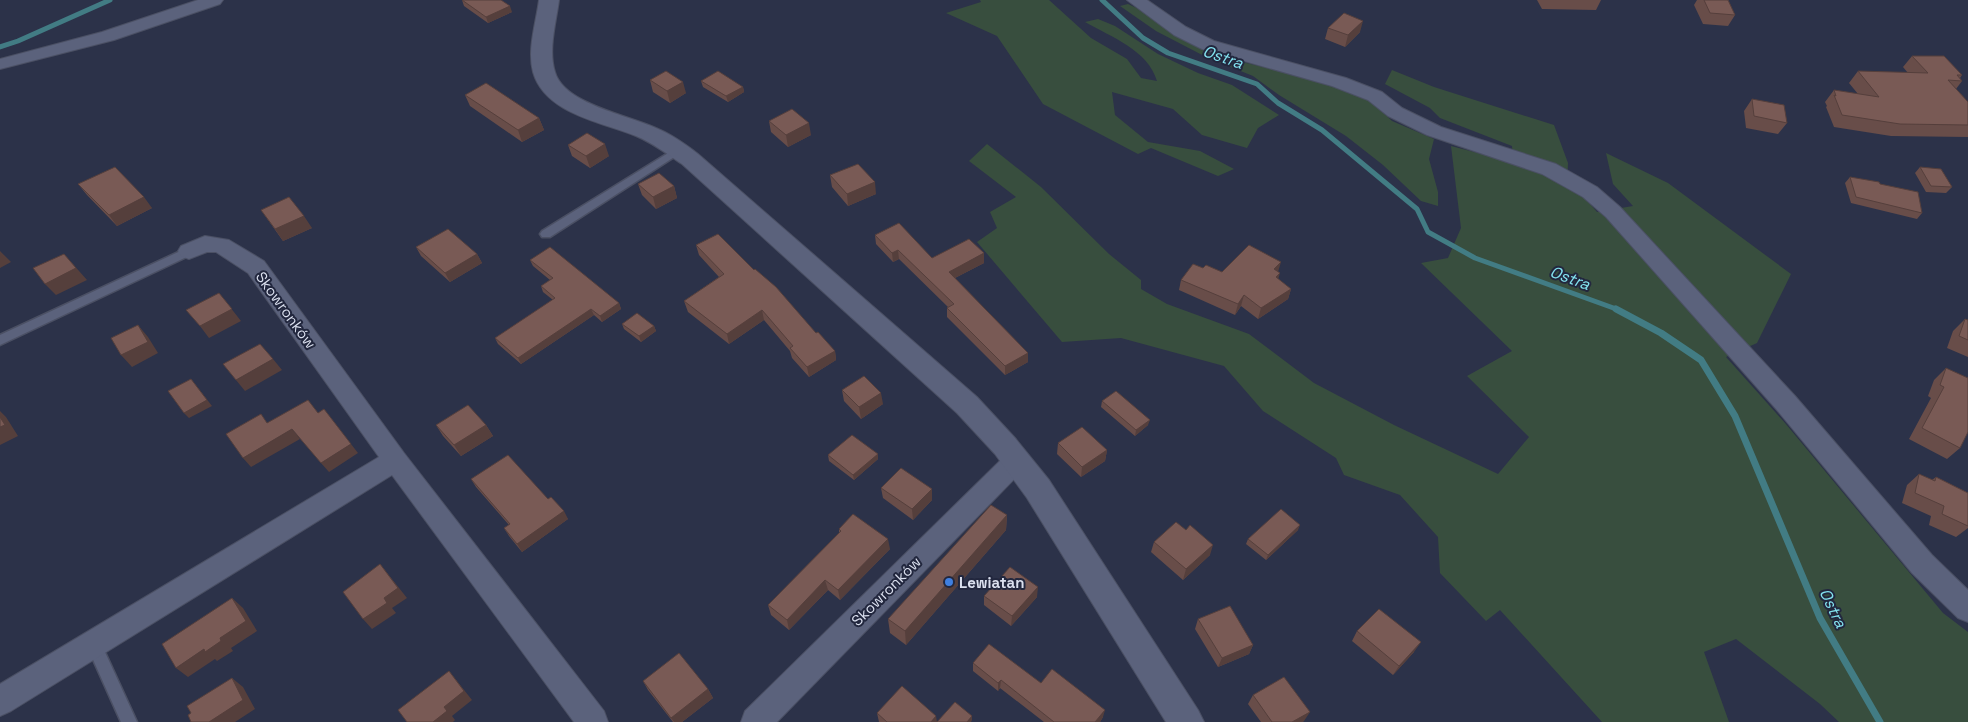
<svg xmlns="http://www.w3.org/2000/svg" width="1968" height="722" font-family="'Space Grotesk',sans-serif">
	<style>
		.green { fill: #384e3e }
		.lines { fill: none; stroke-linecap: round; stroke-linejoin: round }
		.stream-far1 { stroke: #427c84; stroke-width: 5 }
		.stream { stroke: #427c84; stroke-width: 7 }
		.lane-casing { stroke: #4b5064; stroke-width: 3 }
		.street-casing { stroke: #4b5064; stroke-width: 2 }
		.secondary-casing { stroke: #4b5064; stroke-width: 2 }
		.lane { fill: #5b627c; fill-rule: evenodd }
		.street { fill: #5b627c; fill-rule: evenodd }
		.secondary { fill: #5b627c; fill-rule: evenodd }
		.wall { fill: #684d49 }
		.shaded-wall { fill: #553f3c }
		.building { fill: #795a55; stroke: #553f3c }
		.shop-dot { fill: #3f7fe0; stroke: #22273e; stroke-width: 2 }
		.labels { text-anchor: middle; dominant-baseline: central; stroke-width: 4; stroke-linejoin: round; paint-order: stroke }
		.street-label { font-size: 15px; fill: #dadfee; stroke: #22273e }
		.poi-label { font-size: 15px; font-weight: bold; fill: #dadfee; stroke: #22273e; text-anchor: start }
		.water-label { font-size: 16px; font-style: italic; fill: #83e2ef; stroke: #22273e }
	</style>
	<rect width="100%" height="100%" fill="#2c3249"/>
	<path class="green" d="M980,0H1049L1091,38L1127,59L1141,78L1157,81C1148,50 1111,37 1085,22L1098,19L1115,26L1158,54L1198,73L1232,85L1279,115L1258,128L1247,148L1202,135L1173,109L1112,92L1115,115L1148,142L1200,151L1234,169L1218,176L1151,148L1138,154L1043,104L997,36L946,13L981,2Z
		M1128,4L1149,14L1166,27L1212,55L1289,73L1368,98L1392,121L1434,139L1429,159L1438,192V206L1421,201L1383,165L1346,136L1279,95L1253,76L1208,58L1156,31L1120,6Z
		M1392,70L1434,87L1554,125L1568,163L1567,185L1584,197L1597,212L1633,206L1613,184L1606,153L1668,183L1791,274L1757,343L1726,357L1785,423L1943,613L1968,632V722H1839L1820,704L1736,639L1704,652L1729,722H1602L1500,610L1486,621L1440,573L1438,537L1400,495L1344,475L1336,458L1263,411L1224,366L1121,338L1062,342L977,242L997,228L990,212L1016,197L969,161L987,144L1041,187L1109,254L1141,280V289L1167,304L1249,334L1314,383L1394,425L1498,474L1529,437L1467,376L1512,351L1421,263L1448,258L1461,228L1451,146L1513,162L1512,146L1440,118L1430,108L1385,84Z"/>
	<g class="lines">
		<path class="stream-far1" d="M1102,0L1143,38L1168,53L1257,84L1278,103L1322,130L1417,209L1428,232L1475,258L1619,310
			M0,47L18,41L110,0"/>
		<path class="stream" d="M1616,309L1661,333L1701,360L1735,416L1820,618L1880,722"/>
		<defs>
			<path id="lane" d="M678,147L683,150L682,152L550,237H542L540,234L542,231Z
				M189,247L195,251L193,254L0,345V335Z
				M94,637L99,639L137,722H121L86,644L89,639Z"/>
			<path id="street" d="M198,0H223L220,4L114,40L0,69V59L102,32Z
				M1127,0H1147L1186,27L1214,41L1346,78L1382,92L1402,108L1441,127L1556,164L1597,187L1620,207L1795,396L1932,555L1968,590V622L1958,618L1912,573L1777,410L1606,217L1583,197L1542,174L1427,135L1388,116L1368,100L1332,86L1202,49L1174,35Z
				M205,236L229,240L264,261L404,453L604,711L608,722H574L392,475L11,711L0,716V684L379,457L248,273L216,252H207L189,259L181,256L178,251L181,246Z
				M1017,449L1026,453L1030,460L1026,467L777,722H741L745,711L1008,453Z"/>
			<path id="secondary" d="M539,0H559C556,23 548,50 555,72C564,104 628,115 656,128C671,134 685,144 698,154L977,397L1015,438L1049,480L1198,710L1204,722H1166L1027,498L995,454L957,413L682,164C667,154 653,143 636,136C602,122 545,114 533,72C527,49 536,23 539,0Z"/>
		</defs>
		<use href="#lane" class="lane-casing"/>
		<use href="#street" class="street-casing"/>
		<use href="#secondary" class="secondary-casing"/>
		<use href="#lane" class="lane"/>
		<use href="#street" class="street"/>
		<use href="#secondary" class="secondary"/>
	</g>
	<path class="wall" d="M462,0L512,12L488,23L464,6Z
		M1537,0H1601L1596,10L1542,9Z
		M1697,0H1728L1735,15L1728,26L1703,24L1694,5Z
		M1328,28L1360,32L1345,47L1325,39Z
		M1912,56L1962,75L1960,78L1962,81L1956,89L1968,102V137L1891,136L1834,127L1826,107L1827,106L1825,102L1834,90L1858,94L1849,83L1858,71L1908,73L1903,67Z
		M650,80L686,93L670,103L653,92Z
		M701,81L743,87L744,92L728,102L703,87Z
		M465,95L539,118L544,130L522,142L470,106Z
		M1752,99L1787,123L1778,134L1746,128L1744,111Z
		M769,121L811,135L788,147L771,132Z
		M568,145L609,156L590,168L572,156Z
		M1920,167L1952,187L1946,193L1926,192L1915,173Z
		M830,175L876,194L848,206L832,187Z
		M1850,177L1880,184L1922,213L1917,219L1851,203L1845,183Z
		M78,184L152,208L117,226L87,195Z
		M638,184L674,186L677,198L656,209L642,195Z
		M261,210L312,228L283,241Z
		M875,235L932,258L984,263L955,278L1028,353V362L1005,375L947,317V308L948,307L899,259L893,262L876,244Z
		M696,245L816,333L835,351L836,360L809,377L792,358L790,351L764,320L729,344L688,312L684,301L719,277L699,255Z
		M416,247L477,254L482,263L450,282L421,256Z
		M530,260L619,303L621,309L602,322L594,315L521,364L498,344L495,338L553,300L543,292L541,286L550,280L533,266Z
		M1203,268L1222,272L1278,271V279L1291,289L1288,299L1258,319L1241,306L1235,315L1179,290L1181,280Z
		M1965,319L1968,320V357L1947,348L1953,331Z
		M622,324L654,326L656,331L641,342L624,329Z
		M1946,368L1960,448L1947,459L1909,439L1931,398L1928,396L1934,380Z
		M842,390L883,404L861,419L844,401Z
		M1102,401L1148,425L1135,436L1101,407Z
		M436,425H486L493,436L461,456L443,436Z
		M1058,443L1107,450L1105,461L1081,477L1057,454Z
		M878,454V459L854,480L829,461L828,455Z
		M1919,474L1932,480L1936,477L1968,493V528L1956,537L1929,525L1931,516L1902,503L1907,485Z
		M471,479L548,499L568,519L522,552L509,536L504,528L509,525L476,487Z
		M881,488L932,489V500L913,520L883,498Z
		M1007,515L1006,530L906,645L890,633L888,619Z
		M839,529L890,549L840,600L828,590L789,630L771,615L768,605L839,533Z
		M1298,530L1266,560L1246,544L1248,539Z
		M1154,542L1210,555L1183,580L1151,552Z
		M984,596L1037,597L1011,626L984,605Z
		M1198,619L1253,645L1249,654L1218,667L1195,629Z
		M1357,631L1414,652L1393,675L1352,641Z
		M973,663L1041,683L1103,717L1100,722H1044L1000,688L998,691L973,671Z
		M643,681L708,689L713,698L682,722H673L648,690Z
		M1253,695L1304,721L1302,722H1261L1248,704Z
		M877,713L937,722H879Z"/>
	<path class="shaded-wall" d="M510,6L512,12L488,23L486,17Z
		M1363,21L1360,32L1345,47L1348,35Z
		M683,82L686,93L670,103L667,91Z
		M743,87L744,92L728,102L726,96Z
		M539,118L544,130L522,142L518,130Z
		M809,123L811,135L788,147L786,135Z
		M605,144L609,156L590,168L586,156Z
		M875,182L876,194L848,206L847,194Z
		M674,186L677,198L656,209L653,197Z
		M144,197L152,208L117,226L109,215Z
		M304,216L312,228L283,241L275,229Z
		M898,250L899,259L893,262L892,253Z
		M0,251L11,262L0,268Z
		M984,253V263L949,281V272Z
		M64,254L87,280L56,295L45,284Z
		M477,254L482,263L450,282L445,273Z
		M1281,262L1278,272L1274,269Z
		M1280,273L1277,283L1276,277Z
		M1291,289L1288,299L1258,319L1261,308Z
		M219,293L241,321L209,338L200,326Z
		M1244,295L1241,306L1235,315L1238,304Z
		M619,303L621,309L602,322L600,316Z
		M591,309L594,315L521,364L518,358Z
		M762,310L764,320L729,344L727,334Z
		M138,325L148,337L158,353L132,367L121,355Z
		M654,326L656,331L641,342L639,336Z
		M835,351L836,360L809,377L807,367Z
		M1028,353V362L1005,375V366Z
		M273,359L282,370L245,391L236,380Z
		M191,379L212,406L189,418L184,413Z
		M881,393L883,404L861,419L859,407Z
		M0,411L6,417L18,436L0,445Z
		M1150,420L1148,425L1135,436L1136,430Z
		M486,425L493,436L461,456L454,445Z
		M292,429L300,439L251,467L243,458Z
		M351,444L358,453L329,472L321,463Z
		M1107,450L1105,461L1081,477L1082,467Z
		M878,454V459L854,480L853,475Z
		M932,489V500L913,520L912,509Z
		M564,511L568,519L522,552L517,544Z
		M1007,515L1006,530L906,645L905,631Z
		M1300,525L1298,530L1266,560L1268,555Z
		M888,539L890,549L840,600L838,590Z
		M1213,545L1210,555L1183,580L1186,569Z
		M380,564L407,598L392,608L396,613L372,629L363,619L384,598Z
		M825,580L828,590L789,630L787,620Z
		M1038,587L1037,597L1011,626L1012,616Z
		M232,598L243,608L257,631L231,648L233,651L217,661L215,659L188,677L176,668L220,638Z
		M1421,642L1414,652L1393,675L1399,666Z
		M1253,645L1249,654L1218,667L1222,658Z
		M449,671L472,700L452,716L455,720L453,722H433L444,707Z
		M232,678L243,687L255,709L235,722H209Z
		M1001,680L1000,688L998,691V683Z
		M708,689L713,698L682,722H674L671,718Z
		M1105,710L1103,717L1100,722H1095Z
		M1310,712L1304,721L1302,722H1292Z
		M936,716L937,722H931Z
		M972,716V720L971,722H967Z"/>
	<path class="building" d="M462,0H501L510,6L486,17Z
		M1704,0H1728L1735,15L1710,13Z
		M1344,13L1363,21L1348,35L1328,28Z
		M1912,56H1944L1962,75H1957L1962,81L1948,80L1968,102V125L1900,124L1842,115L1834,95L1836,96L1834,90L1879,97L1858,71L1928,73Z
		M666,71L683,82L667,91L650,80Z
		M718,71L743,87L726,96L701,81Z
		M486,83L539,118L518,130L465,95Z
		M1752,99L1784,105L1787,123L1754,116Z
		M792,109L809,123L786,135L769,121Z
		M587,133L605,144L586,156L568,145Z
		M858,164L875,182L847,194L830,175Z
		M115,167L144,197L109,215L78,184Z
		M1920,167L1941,169L1952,187L1931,186Z
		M659,173L674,186L653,197L638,184Z
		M1850,177L1879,182L1880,184L1918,192L1922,213L1856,197Z
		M289,197L304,216L275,229L261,210Z
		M899,223L932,258L969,239L984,253L949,272L1028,353L1005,366L947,308L954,304L898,250L892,253L875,235Z
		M448,229L477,254L445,273L416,247Z
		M718,234L754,270L755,269L776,287L816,333L818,332L835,351L807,367L790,348L793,346L762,310L727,334L684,301L724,274L696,245Z
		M1249,245L1281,262L1274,269L1280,273L1276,277L1291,289L1261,308L1244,295L1238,304L1181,280L1193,264L1203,268L1206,265L1222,272Z
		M550,247L619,303L600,316L591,309L518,358L495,338L555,298L541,286L553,278L530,260Z
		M64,254L76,268L45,284L33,268Z
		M219,293L232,309L200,326L186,310Z
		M637,313L654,326L639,336L622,324Z
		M1965,319L1968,320V340L1959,336Z
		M138,325L148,342L121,355L111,338Z
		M260,344L273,359L236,380L223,364Z
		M1946,368L1968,378V432L1960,448L1922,428L1944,387L1940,385Z
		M864,376L881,393L859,407L842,390Z
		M191,379L207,400L184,413L168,391Z
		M1116,391L1150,420L1136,430L1102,401Z
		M308,400L318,413L324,409L351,444L321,463L292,429L243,458L226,434L261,414L267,423Z
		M468,405L486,425L454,445L436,425Z
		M0,417L5,425L0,427Z
		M1082,427L1107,450L1082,467L1058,443Z
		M852,435L878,454L853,475L828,455Z
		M508,455L548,499L551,497L564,511L517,544L504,528L510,524L471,479Z
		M901,468L932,489L912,509L881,488Z
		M1919,474L1935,481L1936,477L1968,493V526L1942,514L1944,506L1915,493Z
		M991,505L1007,515L905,631L888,619Z
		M1281,509L1300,525L1268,555L1248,539Z
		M853,514L888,539L838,590L825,580L787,620L768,605L841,531L839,529Z
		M1176,522L1186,530L1190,525L1213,545L1186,569L1154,542Z
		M380,564L398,588L384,598L387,603L363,619L343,592Z
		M1010,567L1038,587L1012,616L984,596Z
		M232,598L246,621L220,638L221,641L205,652L204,649L176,668L162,644Z
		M1230,606L1253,645L1222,658L1198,619Z
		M1379,609L1421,642L1399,666L1357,631Z
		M989,644L1041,683L1052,669L1105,710L1095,722H1054L1001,680L998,683L973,663Z
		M679,653L708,689L671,718L643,681Z
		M449,671L464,691L444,707L447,711L433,722H407L398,710Z
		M1284,677L1310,712L1292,722H1272L1253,695Z
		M232,678L243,700L209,722H191L188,715L191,713L187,706Z
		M902,686L936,716L931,722H887L877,713Z
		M955,702L972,716L967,722H937Z"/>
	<circle class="shop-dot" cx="949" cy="582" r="5"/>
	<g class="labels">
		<g class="street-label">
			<text transform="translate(286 310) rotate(54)">Skowronków</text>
			<text transform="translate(886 591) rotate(-45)">Skowronków</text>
		</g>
		<g class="poi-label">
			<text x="959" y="582">Lewiatan</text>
		</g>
		<g class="water-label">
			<text transform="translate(1223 57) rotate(19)">Ostra</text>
			<text transform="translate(1570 278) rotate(20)">Ostra</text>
			<text transform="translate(1833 608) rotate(64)">Ostra</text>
		</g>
	</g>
</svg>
